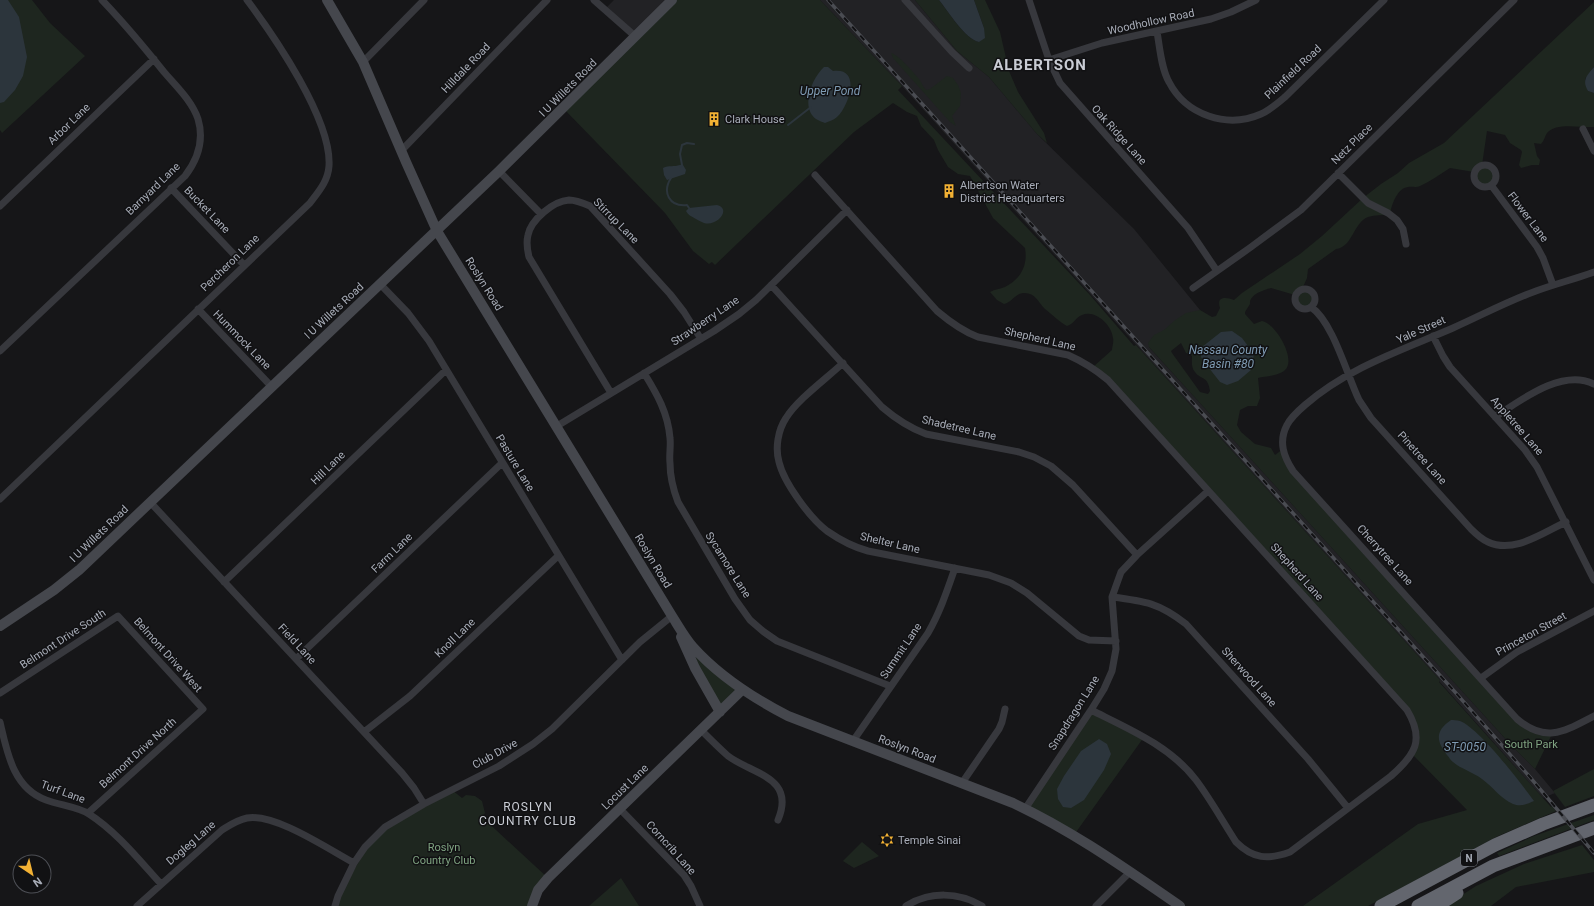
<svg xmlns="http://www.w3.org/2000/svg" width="1594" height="906" font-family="Roboto,sans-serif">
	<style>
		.built { fill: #222225 }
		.green { fill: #1e261f; fill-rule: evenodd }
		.water { fill: #2c353c }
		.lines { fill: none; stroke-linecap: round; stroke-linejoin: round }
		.stream { stroke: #2c353c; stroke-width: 2 }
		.street { stroke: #37383d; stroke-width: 7 }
		.secondary { stroke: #45474d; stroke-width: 10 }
		.highway { stroke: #63666e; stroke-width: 13 }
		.rail-casing { stroke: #4a4c52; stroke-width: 3.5 }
		.rail { stroke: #111113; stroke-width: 2; stroke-dasharray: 6; stroke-linecap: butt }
		.labels { text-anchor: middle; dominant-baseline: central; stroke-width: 3; stroke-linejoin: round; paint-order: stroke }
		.shield { fill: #111113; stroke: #7b7e86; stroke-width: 1 }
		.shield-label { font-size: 10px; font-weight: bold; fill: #a8adb8 }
		.street-label { font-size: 11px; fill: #a8adb8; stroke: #111113 }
		.poi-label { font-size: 11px; fill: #a8adb8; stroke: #111113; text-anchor: start }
		.park-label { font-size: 11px; fill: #7fa381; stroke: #111113 }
		.water-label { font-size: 12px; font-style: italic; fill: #7f9bb3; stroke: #111113 }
		.neighbourhood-label { font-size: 12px; letter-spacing: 1px; fill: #c9ccd4; stroke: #111113 }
		.district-label { font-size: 15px; font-weight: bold; letter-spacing: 1px; fill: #c9ccd4; stroke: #111113 }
	</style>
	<rect width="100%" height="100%" fill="#161618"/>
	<path class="built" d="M614,0H672L636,37L605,9Z
		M820,0H915L957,51L989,77L1037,134L1134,229L1200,310L1149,347L1512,746L1535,769L1555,793L1543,798L1439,681L1440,680L1188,402L902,86Z"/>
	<path class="green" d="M0,0H32L50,23L85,56L2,133L0,130Z
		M673,0H820L902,86L898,90L1090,295L1134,346L1136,345L1440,680L1439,682L1551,807L1552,806L1556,811L1498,836L1368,906H1303L1418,824L1467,810L1413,755L1414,720L1093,367L1112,350C1112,347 1114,342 1113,338C1112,325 1095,309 1082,315C1076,317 1074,324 1067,326C1062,324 1050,313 1045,309C1038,302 1035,292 1023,293C1015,294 1011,303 1004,304L997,300L990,292C995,289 1000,289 1005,287C1021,279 1028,265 1025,248L993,218L970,176L958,174L948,167L938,150L934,140L921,126L917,116L907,112L893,103L854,132L715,265L712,262L709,264L693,251L665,213L563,108Z
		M915,0H939C948,11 965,39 979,42L984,28L974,0H985L1000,32L1009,71L1018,92L1044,133L1047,143L1037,134L989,77L957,51Z
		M1594,2V67L1585,79L1588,91L1594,93V127C1580,128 1556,122 1547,133C1545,136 1544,141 1541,144L1534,143L1537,156L1540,160L1539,165H1532L1521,168L1519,165L1522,152L1521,150L1510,143L1505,135L1487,131L1482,165C1509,164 1492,200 1476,182L1474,172L1450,168C1440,174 1431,181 1420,186C1415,188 1413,186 1408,187C1397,188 1391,206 1390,215C1383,215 1375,215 1368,217C1353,223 1353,247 1336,249L1308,269L1307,278L1302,289C1313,288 1319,298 1311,307L1302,309L1296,305L1295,295L1271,288C1263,290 1249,295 1250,304L1245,312V314L1254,324L1262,321C1275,323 1297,359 1285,370C1279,376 1266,376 1258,378L1260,398L1257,406H1248L1240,410L1237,425L1241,432L1255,444L1271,448L1275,455L1283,449L1286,459L1517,719L1552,734L1535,769L1512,746L1149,347L1148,343L1154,335L1164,330L1174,321L1186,313L1200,310L1212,317L1216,316L1220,308C1216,296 1226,297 1234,300L1242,293L1300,254L1322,236L1363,198L1381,184L1398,173L1409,163L1444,143ZM1181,343L1186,353L1192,356C1192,361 1191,368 1195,372C1200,380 1208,375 1210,391L1208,394L1200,392L1172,353L1171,351Z
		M891,53C899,55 913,72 919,79C922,83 923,87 926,90L930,89L947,76L953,78L958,85L961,93L960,106L952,116L956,126L950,122L893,58Z
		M692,646L742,690L720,712L695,668Z
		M1091,710L1144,737L1074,835L1025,809Z
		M1594,769V796L1565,807L1553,791Z
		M452,790L462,798L466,795L475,796L482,801L485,813L482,817L548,878L532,906H335L338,896L374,837Z
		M1594,815V820L1499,856L1497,853L1534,836Z
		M862,842L879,856L854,868L843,861Z
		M1582,845L1594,860V872L1516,887L1491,906H1445L1476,886L1524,864Z
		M621,878L639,906H589Z"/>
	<path class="water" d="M0,0H8L19,17L27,57L23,76L15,90L4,102L0,103Z
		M939,0H974L984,28L985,38L979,42C965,39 948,11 939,0Z
		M824,67H828L833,71C862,67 849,106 837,117C834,120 829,121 825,123C823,122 819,121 816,119C800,107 812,78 824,67Z
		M1594,67V93L1588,91C1582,81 1586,76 1594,67Z
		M680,165H683L686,170L685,174L667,180L664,175L663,168C669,165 674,167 680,165Z
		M717,205C732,209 717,227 704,223C701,222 698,220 696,219C691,216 688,215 686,211L689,208Z
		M1232,331L1242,338L1254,354L1251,370L1238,381L1227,385L1220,382L1205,363L1201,357L1202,347L1221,332Z
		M1451,720C1453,720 1457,720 1460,721C1480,729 1520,782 1534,801C1527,804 1521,807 1513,804C1501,799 1493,787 1482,779C1473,772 1461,769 1453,762C1451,761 1449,757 1447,755C1436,741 1435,731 1451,720Z
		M1099,739L1107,744L1111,754L1104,770L1084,800L1071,808L1063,807L1058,799L1057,789L1064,776L1081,751Z"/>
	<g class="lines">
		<path class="stream" d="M788,125L811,107
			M680,167L682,165L680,154L682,145L687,143L694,144
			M671,178C662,192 669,207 687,205L689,208"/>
		<path class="street" d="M594,0L636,37
			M905,0L952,52L969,68
			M1029,0L1049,60L1060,83L1188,228L1217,271
			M1157,32C1160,48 1161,68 1169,82C1186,115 1227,129 1261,114C1270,110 1278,103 1285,97L1384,0
			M1049,60L1102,43L1211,19L1231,12L1256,0
			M363,62L424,0
			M1583,129L1594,151
			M401,151L547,0
			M1474 176a11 11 0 1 1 22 0a11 11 0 1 1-22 0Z
			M499,171L541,214
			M1338,173L1368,203L1388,213L1397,220L1403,229L1406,244
			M815,175L937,311C950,322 962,331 978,337L1068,355C1084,362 1096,370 1108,380L1407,710C1425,740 1415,755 1391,776L1290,852C1268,860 1253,859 1236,842C1223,822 1211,800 1196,780C1170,746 1129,729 1091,710
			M1491,185L1537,247L1543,258L1553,285
			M171,188L244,265
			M0,206L154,59
			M1594,272C1575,279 1555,284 1536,291C1508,301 1480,316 1453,328C1402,350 1347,368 1305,405C1298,411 1291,417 1287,425C1278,442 1284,457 1293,471L1517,719C1546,744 1565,731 1594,716
			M380,284L408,313L429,341L622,660
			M771,285L882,407C896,419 910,428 926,434L1019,452L1034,457L1051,466L1073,485L1137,555
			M1193,288L1251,247L1301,210L1514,0
			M1295 299a10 10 0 1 1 20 0a10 10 0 1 1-20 0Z
			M1311,307C1333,322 1347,375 1359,400C1363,406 1367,412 1371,418L1471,529C1476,534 1481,539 1488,542C1514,554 1542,533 1566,522
			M198,309L271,386
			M1433,336L1443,356L1450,367L1525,450L1537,467L1594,580
			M0,351L185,176C198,159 204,139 198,119C192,101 176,86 164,72C144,47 124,23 102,0
			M843,363C826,379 798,399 786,418C778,430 775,448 779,462C784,483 810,518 827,531C840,540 853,547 868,551L989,575L1011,583L1027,593L1079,636L1089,640L1116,641
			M644,373C657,394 668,413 670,438C671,446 669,455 670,463C670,477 673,489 678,502L735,599L750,620L764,632L777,641L890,686
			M611,393L529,257C527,249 526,243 528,235C531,220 553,201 569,200C576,200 583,203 590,206L670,294L684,312L701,339
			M1495,417C1521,400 1562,368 1594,384
			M557,426L714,331L739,314L756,300L847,210
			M0,499L310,203C319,191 328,181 329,166C332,120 274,36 247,0
			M150,502L402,773L414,788L424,804
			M224,582L446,370
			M1112,597C1145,601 1159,603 1186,624L1308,759L1348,808
			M296,659L502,463
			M1481,678L1517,652L1594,611
			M0,693L118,616L203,709L88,813
			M0,722C7,752 13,788 46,800C59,805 78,807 89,814C117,832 139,860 161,884
			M701,730C710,739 719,748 728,756C752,774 796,777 778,820
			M364,732L410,696L558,556
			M853,741L928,633C940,612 947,591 955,568
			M962,783L999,729L1002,722L1005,709
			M620,809L684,875L691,886L700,906
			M1025,809L1091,710L1104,689L1112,671L1116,649L1112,597L1121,572L1137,555L1208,491
			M137,906L222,830C230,825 237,820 247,818C275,813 328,849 354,863
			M335,906L338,896L354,863L365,847L385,827L424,804L499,766L533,744L552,729L640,642L672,616
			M906,906C930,891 959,892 982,906
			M1096,906L1130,872"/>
		<path class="secondary" d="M327,0L363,62L406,162L437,231L672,616C679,627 685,638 693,647C720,677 753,698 788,716L1013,803C1073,831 1126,869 1180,906
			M0,626L54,590L79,570L499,171L672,0
			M681,637L695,668L720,712
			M532,906L538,890L548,878L742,690"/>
		<path class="highway" d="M1381,906L1495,845L1543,824L1594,805
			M1418,906L1493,866L1594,828
			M1437,906L1457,893"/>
		<defs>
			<path id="rail" d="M828,0L1455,692L1529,776L1594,853"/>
		</defs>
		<use href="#rail" class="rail-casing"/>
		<use href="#rail" class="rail"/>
	</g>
	<defs>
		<symbol id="building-bare" viewBox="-9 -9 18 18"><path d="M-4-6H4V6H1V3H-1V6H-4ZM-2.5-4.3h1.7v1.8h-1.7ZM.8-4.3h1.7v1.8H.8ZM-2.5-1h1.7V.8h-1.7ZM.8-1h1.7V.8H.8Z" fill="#f2b134" stroke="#111113" stroke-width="2.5" paint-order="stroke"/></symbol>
		<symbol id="synagogue-bare" viewBox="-9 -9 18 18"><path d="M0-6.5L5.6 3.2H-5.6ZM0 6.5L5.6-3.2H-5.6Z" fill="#f2b134" stroke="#111113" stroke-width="2.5" paint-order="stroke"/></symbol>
	</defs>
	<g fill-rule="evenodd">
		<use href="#building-bare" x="704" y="109" width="20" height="20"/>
		<use href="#building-bare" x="939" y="181" width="20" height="20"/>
		<use href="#synagogue-bare" x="877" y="830" width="20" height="20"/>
	</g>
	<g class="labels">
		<rect class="shield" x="1461" y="850" width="16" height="16" rx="3"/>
		<g class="shield-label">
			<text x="1469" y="858">N</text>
		</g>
		<g class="street-label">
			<text transform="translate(1151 22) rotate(-12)">Woodhollow Road</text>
			<text transform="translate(466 68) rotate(-46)">Hilldale Road</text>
			<text transform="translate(1293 72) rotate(-43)">Plainfield Road</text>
			<text transform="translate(568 88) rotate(-45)">I U Willets Road</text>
			<text transform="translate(69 124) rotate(-44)">Arbor Lane</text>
			<text transform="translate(1119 135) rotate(48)">Oak Ridge Lane</text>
			<text transform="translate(1352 144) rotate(-45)">Netz Place</text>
			<text transform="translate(153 189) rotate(-44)">Barnyard Lane</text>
			<text transform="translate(207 210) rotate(46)">Bucket Lane</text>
			<text transform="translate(1528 217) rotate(53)">Flower Lane</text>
			<text transform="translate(616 221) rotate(45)">Stirrup Lane</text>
			<text transform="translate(230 263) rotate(-44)">Percheron Lane</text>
			<text transform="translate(484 284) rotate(58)">Roslyn Road</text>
			<text transform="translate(334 311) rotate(-43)">I U Willets Road</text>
			<text transform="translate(705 321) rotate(-34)">Strawberry Lane</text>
			<text transform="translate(1421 330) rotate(-24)">Yale Street</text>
			<text transform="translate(1040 339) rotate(13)">Shepherd Lane</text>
			<text transform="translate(242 340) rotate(46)">Hummock Lane</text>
			<text transform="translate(1517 426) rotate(49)">Appletree Lane</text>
			<text transform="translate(959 428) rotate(13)">Shadetree Lane</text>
			<text transform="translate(1422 458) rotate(48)">Pinetree Lane</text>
			<text transform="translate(515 463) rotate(59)">Pasture Lane</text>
			<text transform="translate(328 468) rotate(-44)">Hill Lane</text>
			<text transform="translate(99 534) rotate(-44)">I U Willets Road</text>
			<text transform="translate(890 543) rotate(13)">Shelter Lane</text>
			<text transform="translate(392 553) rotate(-44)">Farm Lane</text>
			<text transform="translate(1385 555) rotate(48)">Cherrytree Lane</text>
			<text transform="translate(653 561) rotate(59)">Roslyn Road</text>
			<text transform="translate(728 565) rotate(58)">Sycamore Lane</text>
			<text transform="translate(1297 572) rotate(48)">Shepherd Lane</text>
			<text transform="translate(1531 634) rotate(-29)">Princeton Street</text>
			<text transform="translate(455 638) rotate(-44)">Knoll Lane</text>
			<text transform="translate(63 639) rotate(-33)">Belmont Drive South</text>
			<text transform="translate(297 644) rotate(47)">Field Lane</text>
			<text transform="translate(901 651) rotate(-56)">Summit Lane</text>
			<text transform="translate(168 655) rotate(48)">Belmont Drive West</text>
			<text transform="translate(1249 677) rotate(48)">Sherwood Lane</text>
			<text transform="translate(1074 713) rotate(-58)">Snapdragon Lane</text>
			<text transform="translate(907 749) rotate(21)">Roslyn Road</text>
			<text transform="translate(138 753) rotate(-42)">Belmont Drive North</text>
			<text transform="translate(495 754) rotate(-29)">Club Drive</text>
			<text transform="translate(625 787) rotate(-44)">Locust Lane</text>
			<text transform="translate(63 792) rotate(20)">Turf Lane</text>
			<text transform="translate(191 843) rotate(-41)">Dogleg Lane</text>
			<text transform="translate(671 848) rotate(48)">Corncrib Lane</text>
		</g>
		<g class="poi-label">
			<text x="725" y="119">Clark House</text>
			<text x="960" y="185">Albertson Water<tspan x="960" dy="13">District Headquarters</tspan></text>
			<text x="898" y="840">Temple Sinai</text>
		</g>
		<g class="park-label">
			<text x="1531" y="744">South Park</text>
			<text x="444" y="847">Roslyn<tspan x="444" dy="13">Country Club</tspan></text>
		</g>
		<g class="water-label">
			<text x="830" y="91">Upper Pond</text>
			<text x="1228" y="350">Nassau County<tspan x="1228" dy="14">Basin #80</tspan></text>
			<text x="1465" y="747">ST-0050</text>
		</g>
		<g class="neighbourhood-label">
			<text x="528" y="807">ROSLYN<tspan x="528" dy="14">COUNTRY CLUB</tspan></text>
		</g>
		<g class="district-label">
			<text x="1040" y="65">ALBERTSON</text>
		</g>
	</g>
	<g transform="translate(32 874) rotate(145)"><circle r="19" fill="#111113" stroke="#4d4f55"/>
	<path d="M0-3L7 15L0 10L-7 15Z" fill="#f2b134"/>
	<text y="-6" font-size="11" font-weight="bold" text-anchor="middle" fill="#a8adb8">N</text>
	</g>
</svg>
